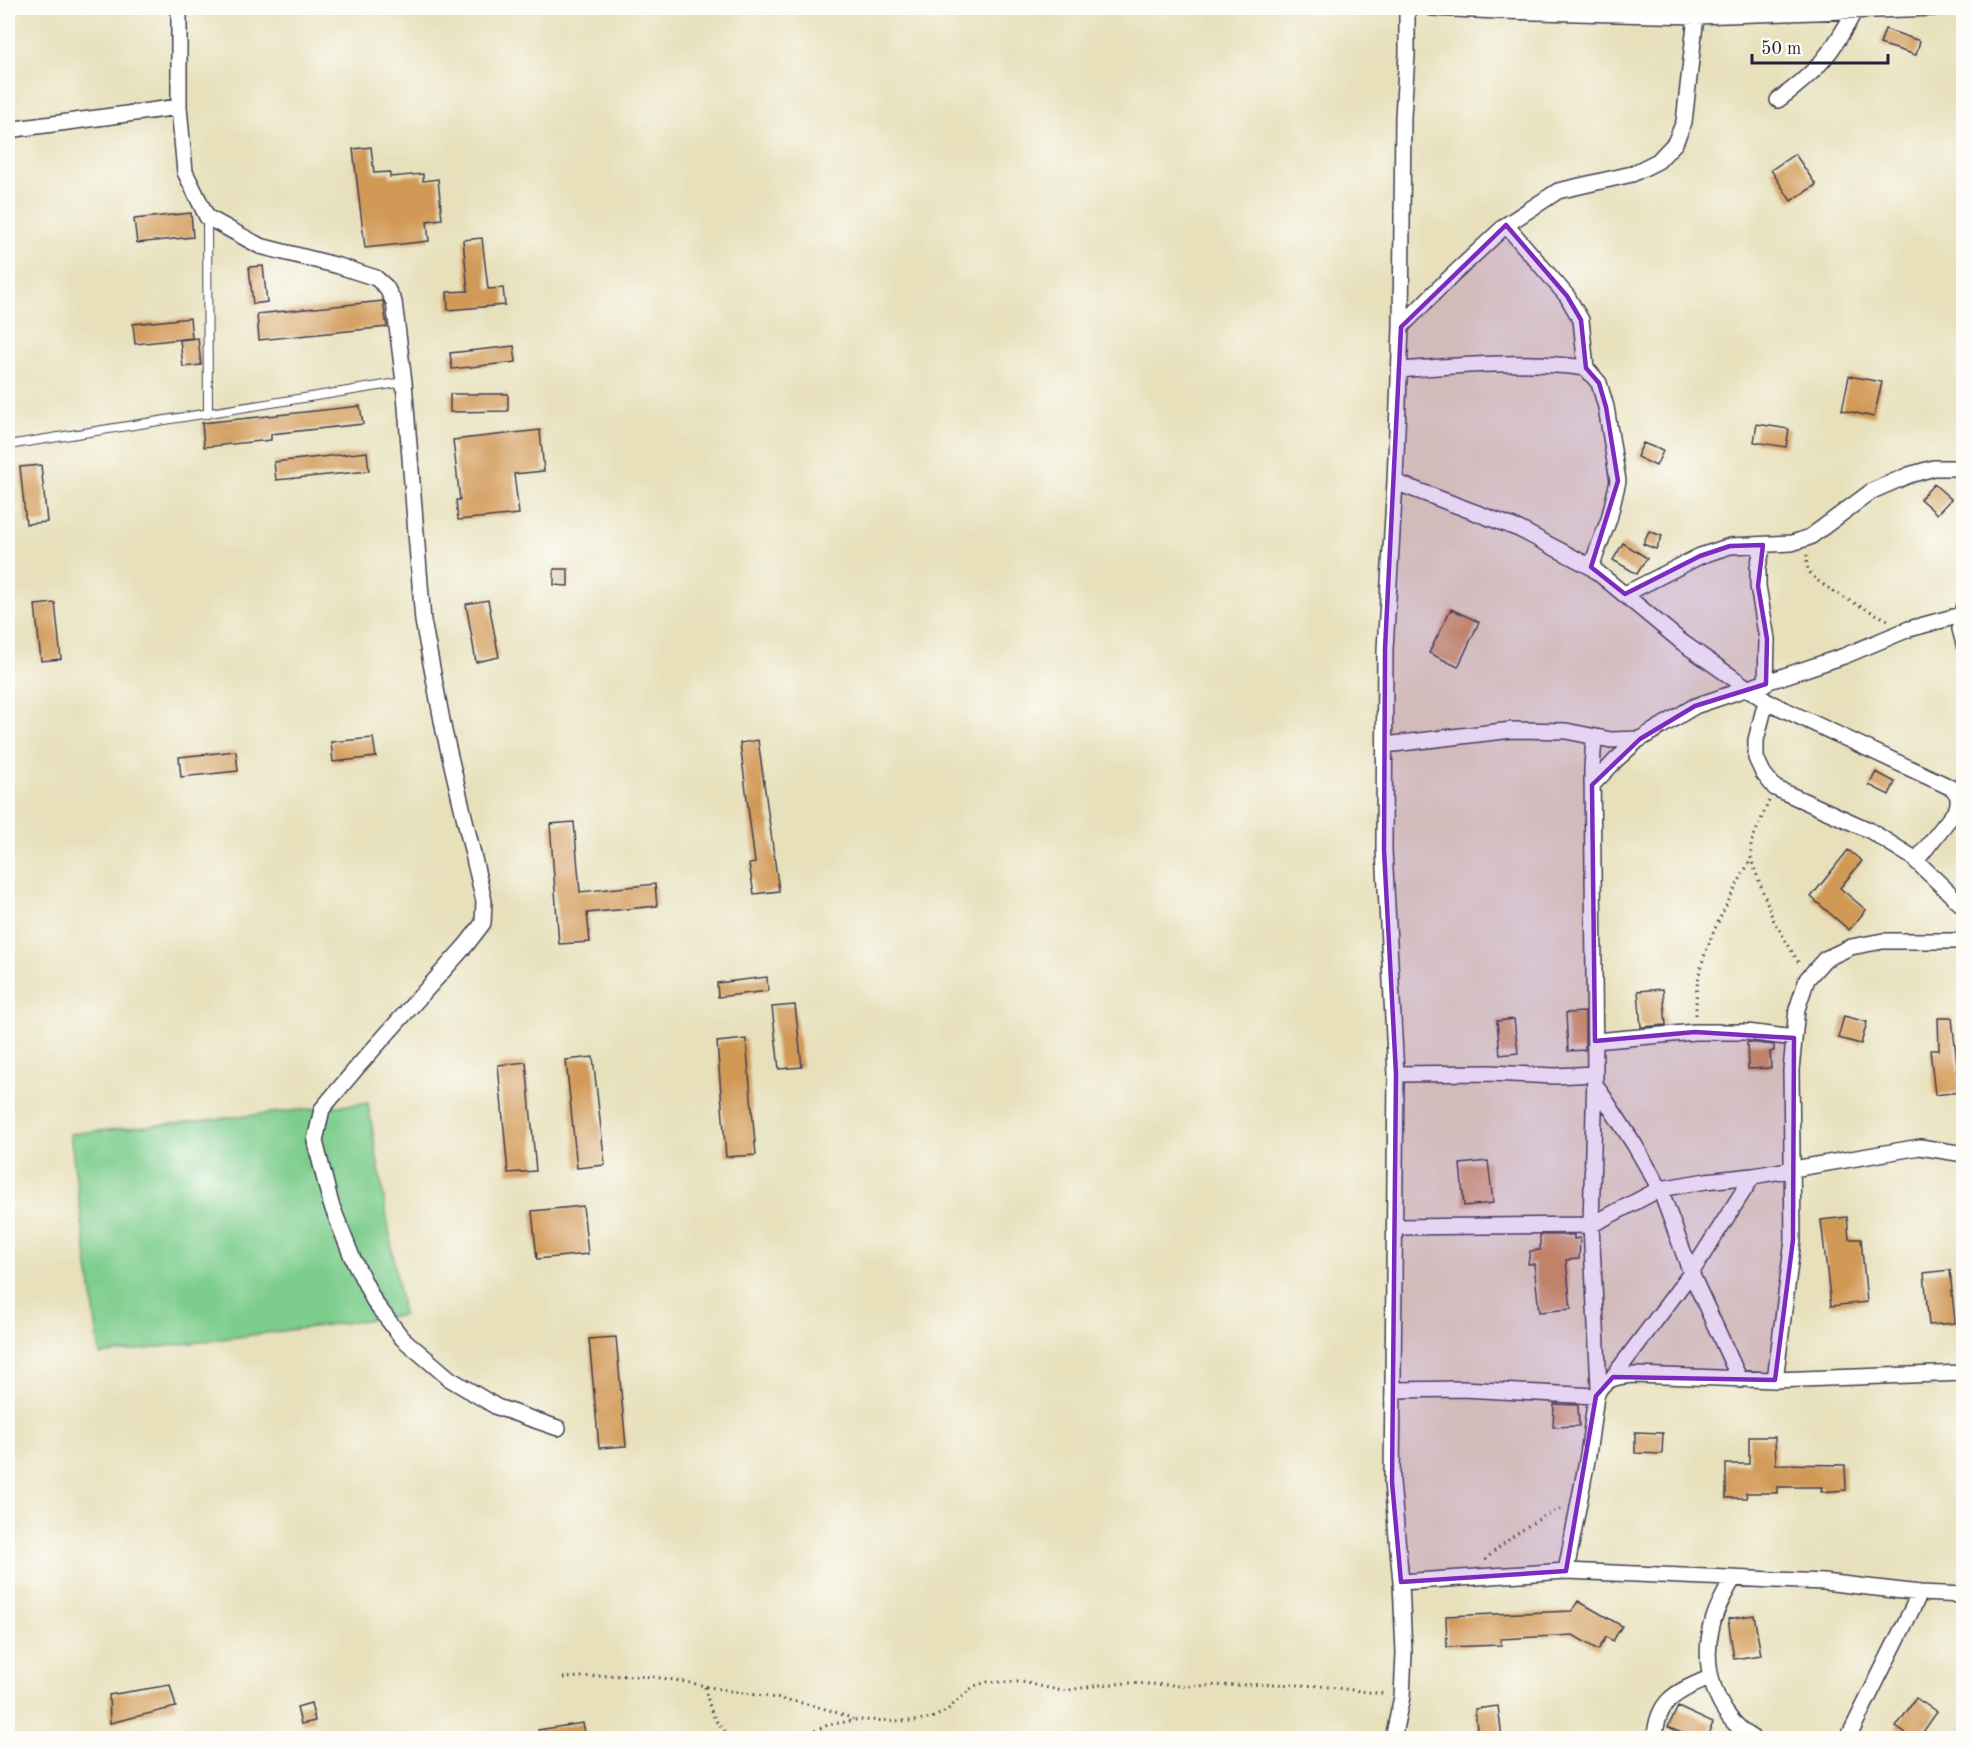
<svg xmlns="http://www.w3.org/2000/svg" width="1971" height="1746" font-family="'Old Standard TT',serif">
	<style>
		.green { fill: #7dcd8d; stroke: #507864; stroke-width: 1.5 }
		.building { fill: #d19956 }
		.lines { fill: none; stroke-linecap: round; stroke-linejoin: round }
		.service-casing { stroke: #403e4e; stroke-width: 10 }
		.minor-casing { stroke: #403e4e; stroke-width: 18 }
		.path { stroke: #403e4e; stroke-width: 3; stroke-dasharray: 1.5 4.5; stroke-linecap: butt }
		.service { stroke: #fff; stroke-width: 8 }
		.minor { stroke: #fff; stroke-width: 15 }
		.marked { fill: #7b2cbf; fill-opacity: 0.2; stroke: #7b2cbf; stroke-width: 4.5; stroke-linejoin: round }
	</style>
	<rect width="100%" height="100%" fill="#fdfcf7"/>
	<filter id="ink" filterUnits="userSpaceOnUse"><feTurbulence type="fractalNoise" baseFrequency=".0167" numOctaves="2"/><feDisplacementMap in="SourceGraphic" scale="12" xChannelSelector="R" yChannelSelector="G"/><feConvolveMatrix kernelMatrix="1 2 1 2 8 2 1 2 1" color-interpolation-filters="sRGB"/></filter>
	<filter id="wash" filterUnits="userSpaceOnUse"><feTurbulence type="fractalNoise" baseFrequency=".008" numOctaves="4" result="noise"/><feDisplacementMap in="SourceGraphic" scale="24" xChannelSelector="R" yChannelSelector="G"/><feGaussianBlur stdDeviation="1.35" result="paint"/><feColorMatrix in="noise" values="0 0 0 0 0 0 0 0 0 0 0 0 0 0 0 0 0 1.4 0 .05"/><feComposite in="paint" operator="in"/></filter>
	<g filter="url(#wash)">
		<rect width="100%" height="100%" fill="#e7e0bb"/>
		<path class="green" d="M368,1103L403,1315L100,1355L70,1134Z"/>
		<g id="blocks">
			<path class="building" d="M1885,29L1920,41L1916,55L1880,44Z
				M371,147L374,173L390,172V177L423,174V181L438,179L442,219L427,221L429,241L365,248L353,149Z
				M1795,154L1816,185L1791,201L1771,170Z
				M191,213L193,237L137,243L134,219Z
				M482,238L488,289L503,288L505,305L448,310L447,292L468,291L463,240Z
				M263,266L267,302L253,304L249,267Z
				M383,301L387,327L259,340L257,314Z
				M190,318L192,338L135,344L133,324Z
				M198,338L201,365L183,367L180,340Z
				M514,346L516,362L452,369L450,353Z
				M1849,376L1882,382L1874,417L1842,410Z
				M450,394H508V411L450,412Z
				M360,406L363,424L271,434V440L204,447L202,423Z
				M1757,424L1789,429L1786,447L1754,442Z
				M540,430L544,471L514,474L519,514L458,520L456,500H460L453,440Z
				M1643,443L1663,451L1656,466L1637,457Z
				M367,452L369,471L276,480L274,462Z
				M41,465L47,522L26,524L20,467Z
				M1934,484L1951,499L1937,514L1920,499Z
				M1649,531L1662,536L1656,549L1643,544Z
				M1623,543L1647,558L1637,574L1613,560Z
				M554,569H568V586L554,585Z
				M488,600L499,657L476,662L466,604Z
				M55,603L61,659L41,661L35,605Z
				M1451,609L1479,622L1458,667L1429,653Z
				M373,738L376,757L333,762L331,742Z
				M758,740L779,891L754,894L749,864L755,863L740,743Z
				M236,751L238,771L181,777L179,757Z
				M1876,772L1895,782L1889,795L1869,785Z
				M574,822L580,892L655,884L657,906L587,913L590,942L559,944L550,824Z
				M1848,850L1862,861L1840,888L1866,910L1849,930L1811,897Z
				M767,977L768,991L718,997L717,983Z
				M1663,989L1666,1025L1641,1027L1638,991Z
				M795,1005L802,1067L779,1069L772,1007Z
				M1585,1012V1050L1568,1051L1566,1013Z
				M1844,1016L1867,1022L1861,1044L1838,1038Z
				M1938,1018H1952L1960,1092L1935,1095L1930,1050H1939Z
				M1514,1019L1518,1053L1500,1055L1497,1021Z
				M746,1039L756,1155L726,1157L717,1042Z
				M1747,1042L1774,1045V1051L1770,1052L1771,1068L1748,1069Z
				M593,1057L605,1165L577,1168L566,1060Z
				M526,1062L536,1171L508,1173L498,1065Z
				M1488,1161L1493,1203L1464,1206L1460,1164Z
				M583,1206L588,1254L537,1259L532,1211Z
				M1847,1217L1849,1239H1861L1867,1302L1831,1306L1821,1220Z
				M1540,1235H1574V1239L1580,1238L1579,1259L1566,1260L1571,1309L1539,1312L1534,1264H1528L1530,1251L1540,1250Z
				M1950,1270L1955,1323L1929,1325L1924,1273Z
				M616,1337L626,1446L599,1448L589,1339Z
				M1554,1404L1578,1405L1579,1426L1553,1427Z
				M1635,1432L1663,1433L1662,1454L1635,1453Z
				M1749,1437H1775L1776,1464L1845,1465L1846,1490L1821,1492L1822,1487H1777V1493H1746L1747,1498H1726V1464H1749Z
				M1578,1601L1622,1626L1613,1641L1606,1637L1598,1650L1573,1635L1501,1639V1645L1447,1647L1446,1616L1572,1611Z
				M1754,1615L1761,1655L1734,1659L1728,1619Z
				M170,1685L176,1707L110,1723L109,1695Z
				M1916,1698L1937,1712L1919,1738H1912L1896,1727Z
				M311,1703L315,1721L301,1724L297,1707Z
				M1498,1706L1502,1738H1478L1475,1709Z
				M1678,1707L1713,1723L1706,1738H1692L1668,1727Z
				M583,1723L586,1738H539L538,1730Z"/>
		</g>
	</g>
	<g filter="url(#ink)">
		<use href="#blocks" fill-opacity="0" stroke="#403e4e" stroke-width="1.5"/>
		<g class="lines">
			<defs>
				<path id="service" d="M207,218L208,414
					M8,445L404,382"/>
				<path id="minor" d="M179,8V107L185,172L207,217L260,246L339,266L376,278L386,287L394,302L404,382L423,621L444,731L484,901L483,923L467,944L360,1064L322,1109L315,1141L331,1204L352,1257L375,1303L402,1338L450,1379L497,1407L558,1428
					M1432,8L1499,11L1696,16L1934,8
					M1778,100C1817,72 1833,52 1855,10
					M8,130L179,107
					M1506,225L1567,296L1581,320L1586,368
					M1401,327L1439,288L1506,225L1558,191L1632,174L1658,161L1675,143L1684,122L1696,16
					M1399,370C1461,365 1525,360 1586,368L1599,383L1606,407L1618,481L1609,519L1591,567
					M1395,482L1519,529L1591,567L1683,643L1766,701L1952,788C1959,795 1959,799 1957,809L1916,861
					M1763,545L1758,567V586L1767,639L1766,684
					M1625,594L1700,556L1730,546L1792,543L1810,537L1872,491L1909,475L1934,468H1964
					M1963,608L1960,629L1964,644
					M1766,701L1756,740V758L1763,773L1775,788L1869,830L1912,857L1964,907
					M1594,737L1592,768L1595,1074L1591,1225L1599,1387
					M1385,745L1512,730L1566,731L1611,740L1640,739L1695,706L1844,656L1909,629L1961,615
					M1592,785L1617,759L1639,739
					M1595,1041L1695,1032H1747L1794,1038
					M1396,1074L1489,1073L1555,1076L1595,1074
					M1595,1084L1634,1144L1660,1189L1691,1273L1740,1380
					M1396,1227L1591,1225L1660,1189L1706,1181L1753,1176L1920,1147L1964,1154
					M1613,1377L1691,1273L1753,1176
					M1775,1380L1793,1240L1791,1070L1797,1009L1807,979L1825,959L1851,947L1883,941H1964
					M1393,1390L1462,1389L1596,1396
					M1566,1571L1588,1455L1596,1396C1602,1378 1618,1376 1635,1375L1775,1380L1964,1373
					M1733,1579C1725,1593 1716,1608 1712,1625C1701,1667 1715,1715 1753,1738
					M1401,1582L1566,1571L1824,1582L1920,1593L1964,1595
					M1393,1738L1402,1697L1404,1653L1401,1582L1392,1482L1396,1074L1384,850L1385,649L1395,482L1401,327L1403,116L1407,54V8
					M1655,1738C1657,1699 1677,1692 1709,1678
					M1848,1738L1920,1593"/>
			</defs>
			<use href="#service" class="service-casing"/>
			<use href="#minor" class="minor-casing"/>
			<path class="path" d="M1807,555C1806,561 1807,568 1810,573C1821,588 1870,611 1888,620
				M1769,801L1751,843V859L1773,919L1800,965
				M1696,1015C1696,1006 1696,996 1697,987C1702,946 1731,896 1751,859
				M1485,1560C1508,1539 1532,1520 1561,1509
				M563,1678C595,1676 628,1674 660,1678C686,1681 711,1688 737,1692C777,1698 816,1703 853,1719
				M705,1687C710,1710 714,1727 735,1738
				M798,1738L828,1725L855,1720L916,1721L932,1718L946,1711L974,1686L987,1682H1022L1062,1691L1100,1685L1128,1683L1195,1686L1276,1684L1320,1686L1385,1694"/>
			<use href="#service" class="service"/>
			<use href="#minor" class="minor"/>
		</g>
	</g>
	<path class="marked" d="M1506,225L1567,296L1581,320L1586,368L1599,383L1606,407L1618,481L1591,567L1625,594L1700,556L1730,546L1763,545L1758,586L1767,639L1766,684L1695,706L1640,739L1592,785L1595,1041L1695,1032L1794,1038L1793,1240L1775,1380L1613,1377L1596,1396L1566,1571L1401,1582L1392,1482L1396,1074L1384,850L1385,649L1401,327Z"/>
	<rect width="1971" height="1746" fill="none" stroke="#fdfcf7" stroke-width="30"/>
	<path d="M1752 54v9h136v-9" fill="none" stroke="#22223b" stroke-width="3"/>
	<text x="1761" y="54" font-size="18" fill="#22223b" stroke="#fdfcf7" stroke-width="4.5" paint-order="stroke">50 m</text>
</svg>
